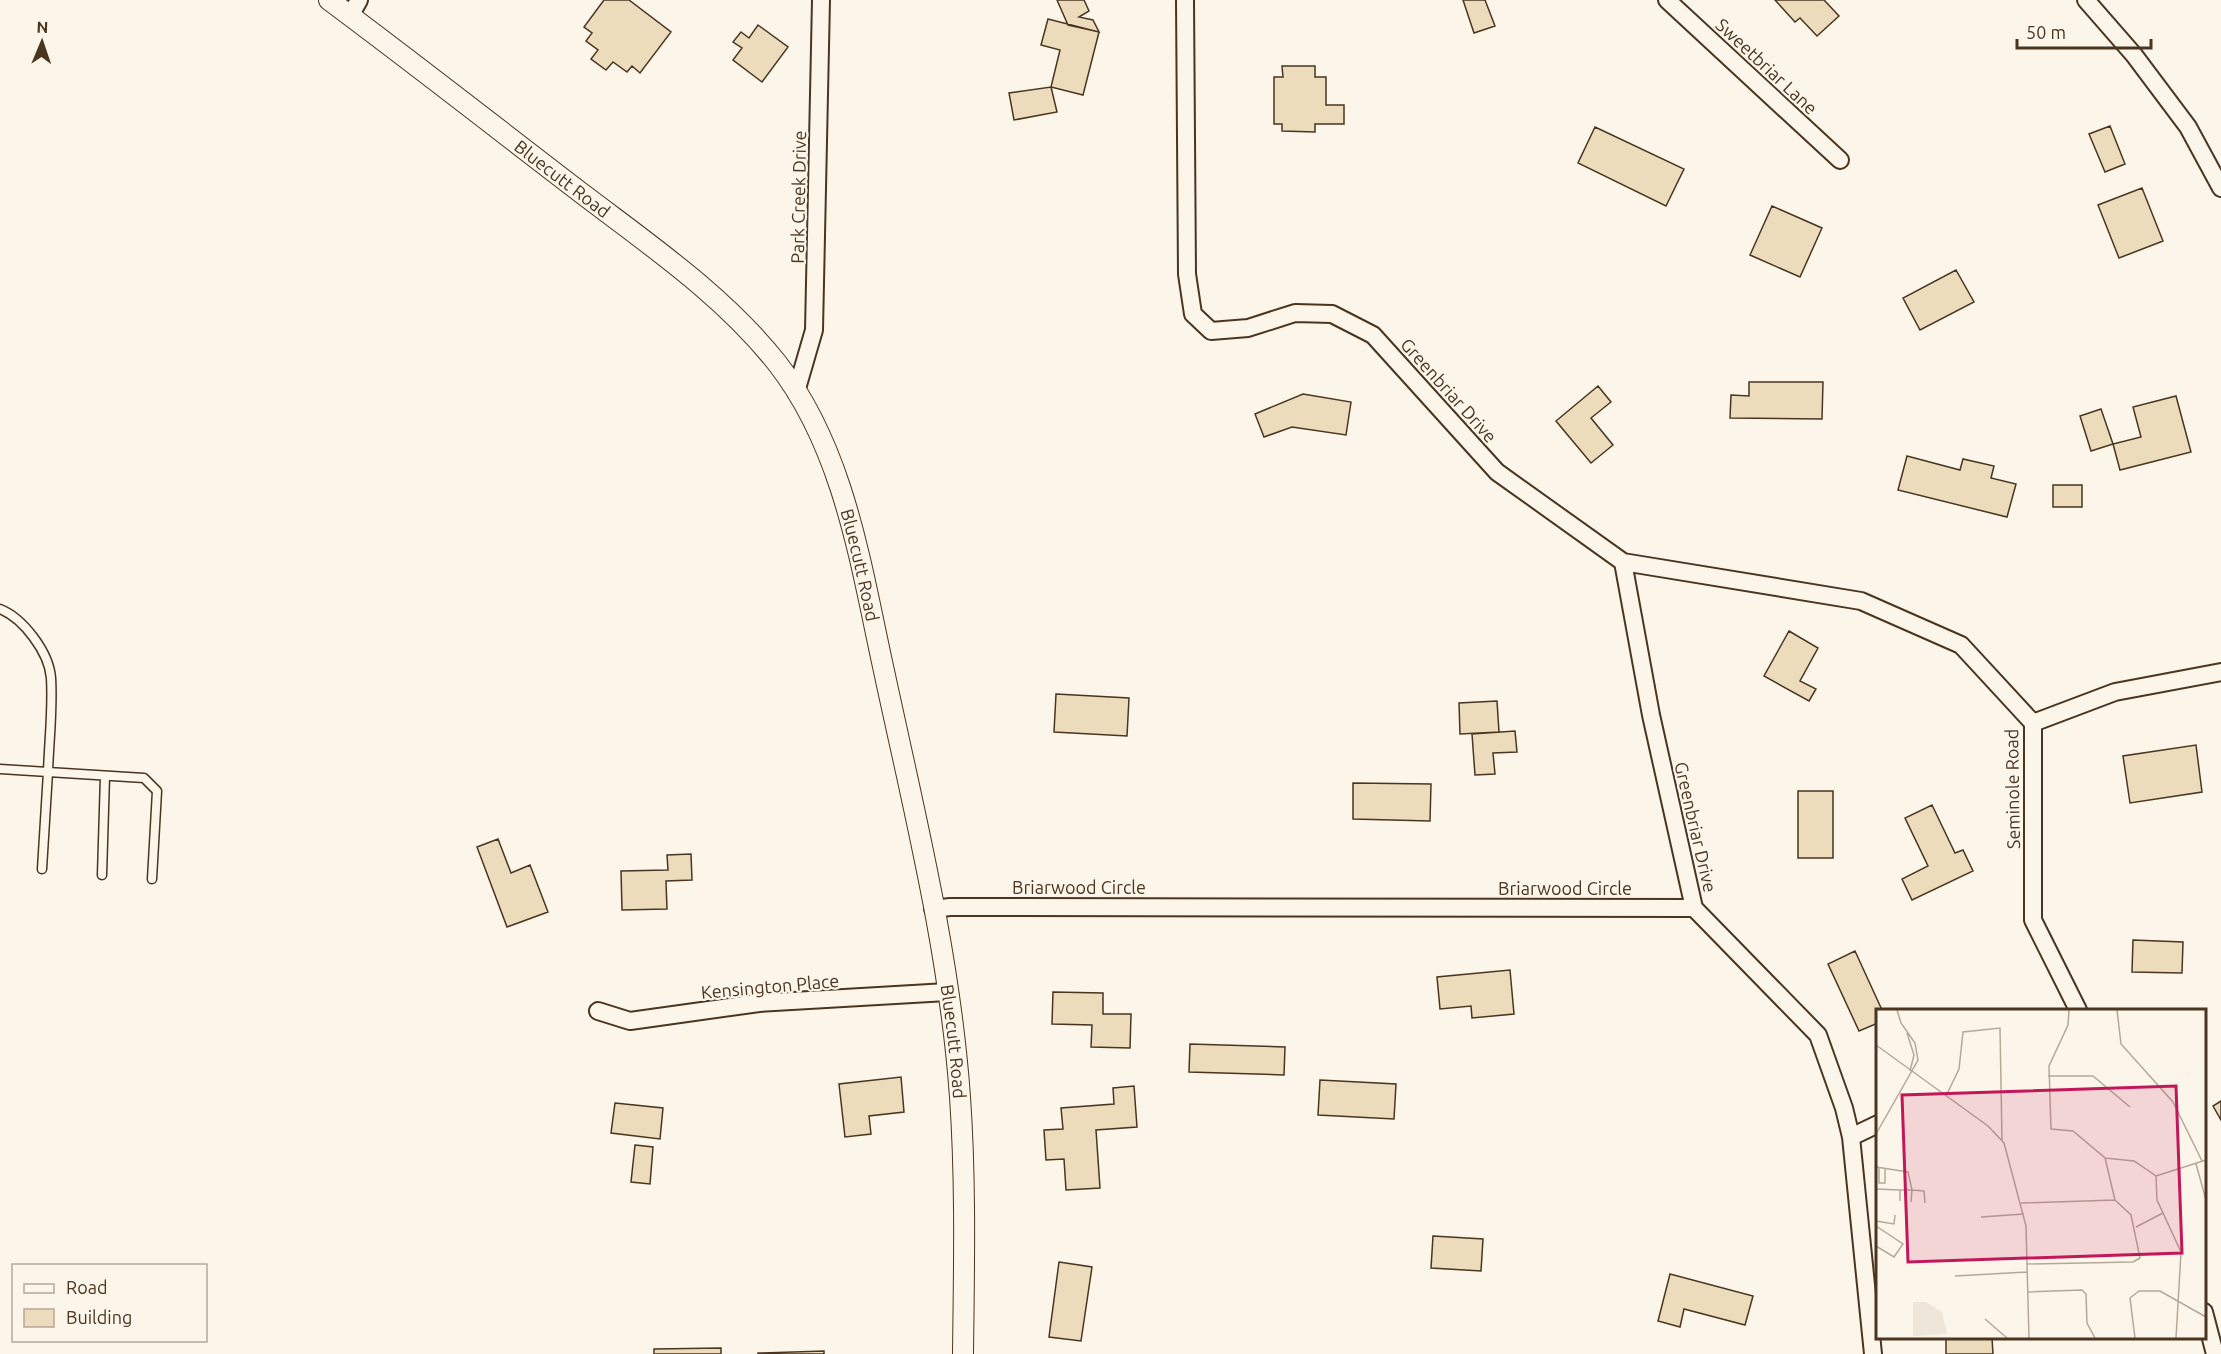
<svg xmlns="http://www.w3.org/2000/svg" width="2221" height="1354" font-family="Ubuntu,sans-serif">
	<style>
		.building { fill: #ecdcbc; stroke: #4a3520; stroke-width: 1.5 }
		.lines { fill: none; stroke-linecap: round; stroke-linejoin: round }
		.service-casing { stroke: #4a3520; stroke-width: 11 }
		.minor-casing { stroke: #4a3520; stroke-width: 20 }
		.tertiary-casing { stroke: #4a3520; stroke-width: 22 }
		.service { stroke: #fbf6e9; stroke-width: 8 }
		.minor { stroke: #fbf6e9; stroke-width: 16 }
		.tertiary { stroke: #fbf6e9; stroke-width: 20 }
		.labels { text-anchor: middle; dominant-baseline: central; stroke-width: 4.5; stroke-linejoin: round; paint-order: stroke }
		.street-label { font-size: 18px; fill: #4a3520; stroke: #fbf6e9 }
		.inset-road { fill: none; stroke: #b4a999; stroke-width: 1.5 }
		.view { fill: #c2185b; fill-opacity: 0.15; stroke: #c2185b; stroke-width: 3 }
		.inset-edge { fill: none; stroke: #4a3520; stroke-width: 3 }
	</style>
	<rect width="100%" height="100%" fill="#fbf6e9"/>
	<path class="building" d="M604,0H629L671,32L640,73L632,66L627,72L613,62L606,70L591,59L598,50L586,41L592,33L584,27Z
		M1057,0H1084L1089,11L1079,17L1093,20L1099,32L1068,25Z
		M1463,0H1485L1495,26L1474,33Z
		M1775,0H1824L1839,16L1817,36L1800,18L1795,22Z
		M1048,19L1099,32L1083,95L1051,87L1060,50L1041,45Z
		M758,25L788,47L762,82L733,60L742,48L733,42L741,32L749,38Z
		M1282,66H1315V77H1326V105H1344V124H1315V132L1282,131V124H1274V77H1283Z
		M1051,87L1057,112L1014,120L1009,93Z
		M2110,126L2125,164L2105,172L2089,134Z
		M1595,127L1684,169L1666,206L1578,163Z
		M2142,188L2163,241L2119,258L2098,205Z
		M1772,206L1822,228L1800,277L1750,255Z
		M1956,270L1974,302L1920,330L1903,298Z
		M1749,382H1823L1822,419L1730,418L1731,395L1749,396Z
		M1598,386L1611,402L1591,418L1613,445L1591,463L1556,421Z
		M1303,394L1351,402L1346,435L1292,427L1264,437L1255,414Z
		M2176,396L2191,452L2120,470L2113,444L2141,437L2133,407Z
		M2101,409L2113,444L2091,451L2080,416Z
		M1907,456L1960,470L1963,459L1994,466L1991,478L2016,484L2007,517L1898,490Z
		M2053,485H2082V507H2053Z
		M1789,631L1818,648L1800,681L1816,689L1809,701L1764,676Z
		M1056,694L1129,698L1127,736L1054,732Z
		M1497,701L1499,732L1460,734L1459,703Z
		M1515,731L1517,752L1493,753L1495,774L1475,775L1472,734Z
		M2196,745L2202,792L2130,803L2123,756Z
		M1353,783L1431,784L1430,821L1353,819Z
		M1798,791H1833V858H1798Z
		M1932,805L1955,853L1963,850L1973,871L1912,900L1902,879L1928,866L1905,818Z
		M498,839L511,873L530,865L548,912L507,927L477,847Z
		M691,854L692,880L666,881L667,909L622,910L621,871L668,870L667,855Z
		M2133,940L2183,942L2182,973L2132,972Z
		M1855,951L1882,1010H1878V1023L1859,1031L1828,964Z
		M1510,970L1514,1014L1472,1018L1471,1006L1440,1009L1437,977Z
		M1053,992L1103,993V1014H1131L1130,1048L1091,1047L1092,1025L1052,1024Z
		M1190,1044L1285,1047L1284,1075L1189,1072Z
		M901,1077L904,1112L869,1116L871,1134L845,1137L839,1084Z
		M1320,1080L1396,1084L1394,1119L1318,1115Z
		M1134,1086L1137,1127L1096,1130L1100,1188L1066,1190L1064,1159L1046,1160L1044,1130L1063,1129L1061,1108L1114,1104L1113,1088Z
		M2221,1101V1120L2213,1106Z
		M615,1103L663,1108L660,1139L611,1133Z
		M635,1145L653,1147L650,1184L631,1182Z
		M1433,1236L1483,1239L1481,1271L1431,1268Z
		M1059,1262L1092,1267L1081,1341L1049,1337Z
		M1670,1274L1753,1296L1745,1325L1684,1309L1680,1327L1658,1321Z
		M1946,1338H1992L1993,1354H1946Z
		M721,1348V1354H654V1349Z
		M824,1351V1354H758V1353Z"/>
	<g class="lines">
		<defs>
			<path id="service" d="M0,609C23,618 49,652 51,678C53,709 49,741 48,772L0,769
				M42,869L48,772L144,778L157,791L152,879
				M102,875L105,776"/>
			<path id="minor" d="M1185,0L1187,274L1193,314L1211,331L1248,328L1295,313L1332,314L1373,335L1497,472L1623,562L1651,715L1694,908
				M1667,0L1840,160
				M2086,0L2134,55L2188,127L2221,188
				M350,16L359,0
				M796,392L814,330L821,0
				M1623,562L1861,601L1961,645L2033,723V920L2078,1010
				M2033,723L2115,692L2221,672
				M933,909L950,907L1694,908L1818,1035L1844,1108L1851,1137L1873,1354
				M598,1011L630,1021L759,1003L947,992
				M1851,1137L1878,1124
				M2204,1312L2215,1354"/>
			<g id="tertiary">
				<path id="s1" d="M329,0C415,64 499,130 584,195C651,246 724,296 777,363C845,450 861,567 884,671C914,811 950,954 960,1097C966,1183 964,1268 963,1354"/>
			</g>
		</defs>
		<use href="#service" class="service-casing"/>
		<use href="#minor" class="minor-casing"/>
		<use href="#tertiary" class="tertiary-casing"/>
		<use href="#service" class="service"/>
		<use href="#minor" class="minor"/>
		<use href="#tertiary" class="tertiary"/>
	</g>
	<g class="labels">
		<g class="street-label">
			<text transform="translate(1767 66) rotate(43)">Sweetbriar Lane</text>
			<text stroke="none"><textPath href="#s1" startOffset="294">Bluecutt Road</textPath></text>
			<text transform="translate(798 197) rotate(-89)">Park Creek Drive</text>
			<text transform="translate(1449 390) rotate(48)">Greenbriar Drive</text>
			<text stroke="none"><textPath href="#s1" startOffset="798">Bluecutt Road</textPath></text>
			<text transform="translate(2012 789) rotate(-91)">Seminole Road</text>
			<text transform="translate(1696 827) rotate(77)">Greenbriar Drive</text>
			<text x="1079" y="887">Briarwood Circle</text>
			<text x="1565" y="888">Briarwood Circle</text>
			<text transform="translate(770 986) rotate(-5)">Kensington Place</text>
			<text stroke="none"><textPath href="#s1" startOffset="1284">Bluecutt Road</textPath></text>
		</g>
	</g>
	<g transform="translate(1876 1009)">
		<rect width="330" height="330" fill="#fbf6e9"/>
		<path d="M37,293H50L66,303L71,325L37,327Z" fill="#ede6d9"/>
		<path class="inset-road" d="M193,1L192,16L173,57L175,120L197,122L229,149L239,191M241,1L245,35L297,93L326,152M31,24L38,46L34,62M0,36L112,117L128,134L150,217L153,329M172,67H217L254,98M70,87L83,60L87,23L124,19L126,131M0,125L42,51L39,34L25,14L21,1M229,149L258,152L280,167L281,191L305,243L300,329M320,155L330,191M0,158L32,163L36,181H24M3,158V174H9V159M280,167L330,151M0,180L24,181V192M35,193L36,181L48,182L49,194M145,194L239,191L255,206L264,249L257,253L151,255M105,208L148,205M0,212L18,215L19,206M0,217L27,235L18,248L0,237M260,218L287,204M79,267L151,263M152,283L206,281L210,285L211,314L219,329M109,310L131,329M259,329L254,289L263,282H284L330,308"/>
		<path class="view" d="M300,77L306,244L32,253L26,86Z"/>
		<rect width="330" height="330" class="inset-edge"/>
	</g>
	<rect x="12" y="1264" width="195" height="78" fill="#fbf6e9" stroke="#b4a999" stroke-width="1.5"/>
	<rect x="24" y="1284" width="30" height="9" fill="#fbf6e9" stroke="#b4a999" stroke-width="1.5"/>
	<text x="66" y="1294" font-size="18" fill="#4a3520">Road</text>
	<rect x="24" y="1309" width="30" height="18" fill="#ecdcbc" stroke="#b4a999" stroke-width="1.5"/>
	<text x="66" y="1324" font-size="18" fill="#4a3520">Building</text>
	<g transform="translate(42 42) rotate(2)" stroke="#fbf6e9" stroke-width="4.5" paint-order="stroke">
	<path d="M0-4.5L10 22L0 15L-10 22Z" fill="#4a3520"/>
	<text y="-9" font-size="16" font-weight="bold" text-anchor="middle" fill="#4a3520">N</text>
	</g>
	<path d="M2017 39v9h134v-9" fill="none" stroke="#4a3520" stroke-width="3"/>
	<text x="2026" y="39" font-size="18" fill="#4a3520" stroke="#fbf6e9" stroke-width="4.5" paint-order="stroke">50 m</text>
</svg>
